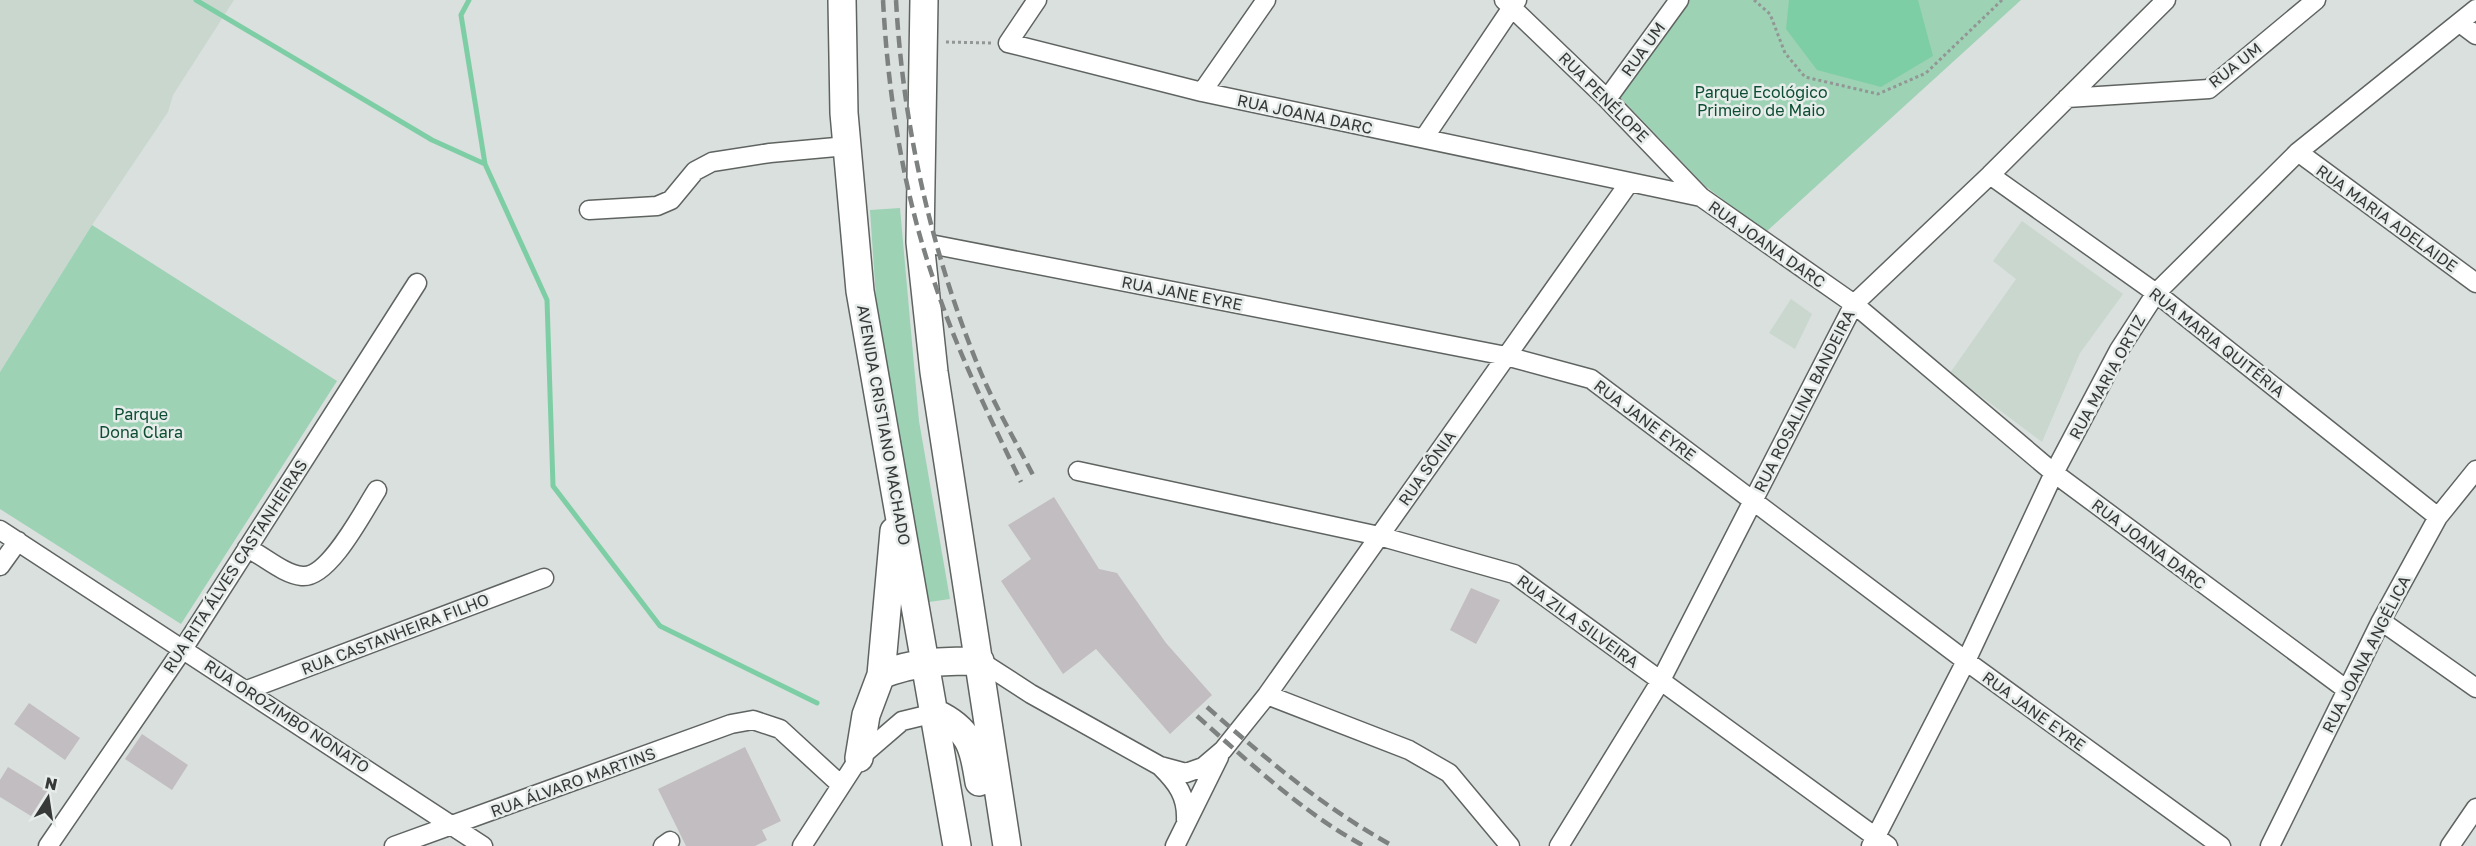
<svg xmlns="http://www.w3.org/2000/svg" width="2476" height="846" font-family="'Golos Text',sans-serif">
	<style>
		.built { fill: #c9d7cf }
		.green { fill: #9dd2b5 }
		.water { fill: #7ecea5 }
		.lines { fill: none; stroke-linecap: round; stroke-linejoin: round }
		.stream { stroke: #7ecea5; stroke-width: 5 }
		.building { fill: #c2bdc0 }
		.minor-casing { stroke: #5f6461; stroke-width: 21 }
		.highway-casing { stroke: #5f6461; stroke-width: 30 }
		.path { stroke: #929694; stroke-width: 3; stroke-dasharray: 3 3; stroke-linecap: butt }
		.minor { stroke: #fff; stroke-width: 18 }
		.highway { stroke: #fff; stroke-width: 27 }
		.rail { stroke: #7d817f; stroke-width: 4.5; stroke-dasharray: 12 6; stroke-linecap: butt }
		.labels { text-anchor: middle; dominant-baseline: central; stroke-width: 5; stroke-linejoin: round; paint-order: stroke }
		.street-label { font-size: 16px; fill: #373938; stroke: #e7edea }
		.park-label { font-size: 16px; fill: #0c4d33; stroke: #e7edea }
	</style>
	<rect width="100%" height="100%" fill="#dae0dd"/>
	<path class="built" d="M0,0H234L173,95L168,112L92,225L0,372Z
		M2022,221L2123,294L2080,353L2042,442L1950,373L2016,279L1993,261Z
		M1791,299L1812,314L1795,349L1769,333Z"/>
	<path class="green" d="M1683,0H2021L1766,232L1705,186L1617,94Z
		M900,208L919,421L950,599L929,602L889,405L876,298L870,210Z
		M92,225L337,381L181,624L0,509V372Z"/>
	<path class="water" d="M1789,0H1918L1933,56L1881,87L1817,70L1786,29Z"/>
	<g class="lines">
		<path class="stream" d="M196,0L432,140L485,164
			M469,0L461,15L485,164L547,300L553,486L660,626L817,703"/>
	</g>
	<path class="building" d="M1054,497L1099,569L1117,573L1166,643L1212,695L1170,734L1096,649L1063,674L1001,581L1031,559L1008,525Z
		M1471,588L1500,600L1476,644L1450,630Z
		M29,703L80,738L65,760L14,724Z
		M142,734L188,765L172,790L125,759Z
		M745,747L781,821L762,830L767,840L755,846H686L658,789Z
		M8,767L47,791L31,816L0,797V780Z"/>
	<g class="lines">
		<defs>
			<path id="minor" d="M1037,0L1008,43L1202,92L1701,197L1854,304L2054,473L2347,690
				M1504,0L1607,99L1701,197
				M2460,23L2476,35
				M1202,92L1266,0
				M2067,98L2209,89L2316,0
				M1607,99L1679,0
				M1424,138L1517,0
				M2298,152L2476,283
				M1990,175L2156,293L2438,517
				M589,210L657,206L671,200L695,171L712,162L770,153L847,146
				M920,242L1506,356L1591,379L1966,661L2221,846
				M1078,471L1379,536L1514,574L1888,846
				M0,530L483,846
				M247,548C264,556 283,574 302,576C329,579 364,510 377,490
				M0,566L18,541
				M2381,621L2476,688
				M980,661L1031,694L1160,766L1186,773L1203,767L1223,750L1267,695L1629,183
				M247,690L544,578
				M1267,695L1409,750L1449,773L1510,846
				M1161,767C1177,783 1187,796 1186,820
				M48,846L183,649L417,283
				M394,846L731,724L753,720L780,729L841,785
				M663,846L670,841
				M802,846L859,758L902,721L935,713
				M1175,846L1219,757
				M1559,846L1660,682L1854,304L1990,175L2166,0
				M1871,846L1966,661L2054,473L2119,350L2156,293L2298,152L2476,9
				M2270,846L2381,621L2438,517L2476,470
				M2450,846L2476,808"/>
			<path id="highway" d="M842,0L844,113L860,291L957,846
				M924,0L920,242L934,372L1007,846
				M881,675C915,661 944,661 980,661
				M935,713C970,729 973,746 979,782
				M859,758L866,715L881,675L894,531"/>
		</defs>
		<use href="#minor" class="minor-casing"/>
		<use href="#highway" class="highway-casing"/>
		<path class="path" d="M1754,0L1770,14L1785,53L1805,77L1878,94L1926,73L2002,0
			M946,42L991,43"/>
		<use href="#minor" class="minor"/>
		<use href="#highway" class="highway"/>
		<path class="rail" d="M883,0C888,95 903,191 934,281C957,351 989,416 1021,482
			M896,0C903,128 932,255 981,373C996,408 1016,442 1033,475
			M1207,707C1266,759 1324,808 1393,846
			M1197,716C1250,763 1302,812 1364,846"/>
	</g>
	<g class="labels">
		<g class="street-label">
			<text transform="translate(1643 49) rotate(-54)">RUA UM</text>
			<text transform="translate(2235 65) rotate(-38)">RUA UM</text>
			<text transform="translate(1604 97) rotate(45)">RUA PENÉLOPE</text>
			<text transform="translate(1305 114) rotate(12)">RUA JOANA DARC</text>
			<text transform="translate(2387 218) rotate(36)">RUA MARIA ADELAIDE</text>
			<text transform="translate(1767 244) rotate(35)">RUA JOANA DARC</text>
			<text transform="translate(1182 293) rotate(11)">RUA JANE EYRE</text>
			<text transform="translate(2217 342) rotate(38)">RUA MARIA QUITÉRIA</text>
			<text transform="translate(2107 377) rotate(-61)">RUA MARIA ORTIZ</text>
			<text transform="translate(1804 401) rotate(-63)">RUA ROSALINA BANDEIRA</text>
			<text transform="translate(1645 420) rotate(37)">RUA JANE EYRE</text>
			<text transform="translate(884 425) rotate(80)">AVENIDA CRISTIANO MACHADO</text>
			<text transform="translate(1427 468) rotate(-55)">RUA SÔNIA</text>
			<text transform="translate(2149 544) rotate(37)">RUA JOANA DARC</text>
			<text transform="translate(235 566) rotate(-57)">RUA RITA ÁLVES CASTANHEIRAS</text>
			<text transform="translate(1578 621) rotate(36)">RUA ZILA SILVEIRA</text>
			<text transform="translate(395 634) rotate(-21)">RUA CASTANHEIRA FILHO</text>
			<text transform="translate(2366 654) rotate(-63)">RUA JOANA ANGÉLICA</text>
			<text transform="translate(2034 711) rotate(36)">RUA JANE EYRE</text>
			<text transform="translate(287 716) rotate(33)">RUA OROZIMBO NONATO</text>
			<text transform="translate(573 782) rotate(-20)">RUA ÁLVARO MARTINS</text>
		</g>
		<g class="park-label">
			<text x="1761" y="92">Parque Ecológico<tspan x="1761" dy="18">Primeiro de Maio</tspan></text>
			<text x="141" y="414">Parque<tspan x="141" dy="18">Dona Clara</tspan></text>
		</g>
	</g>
	<g transform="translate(48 798) rotate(12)" stroke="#e7edea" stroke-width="4.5" paint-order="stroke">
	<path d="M0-4.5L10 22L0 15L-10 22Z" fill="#373938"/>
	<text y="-9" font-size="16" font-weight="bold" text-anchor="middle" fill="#373938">N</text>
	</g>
</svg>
